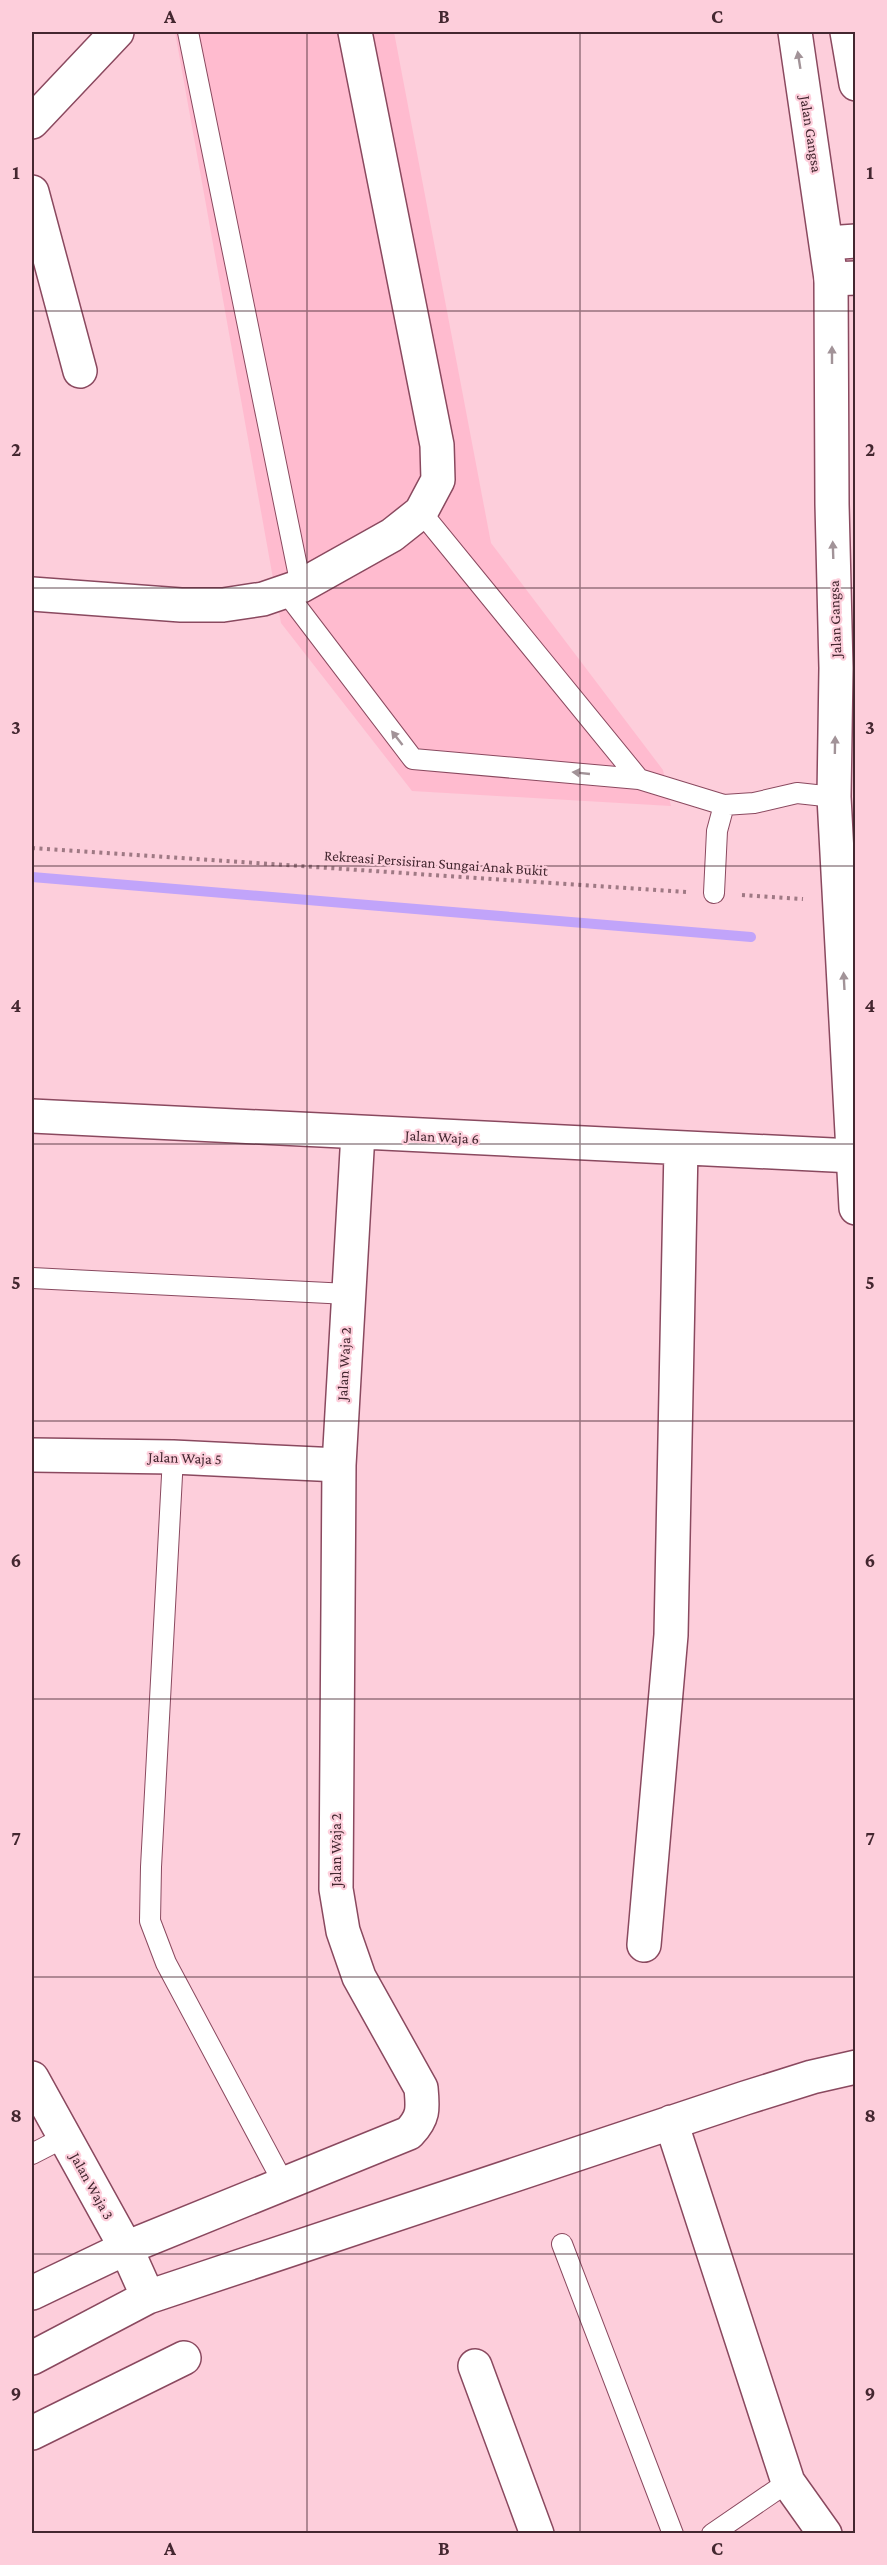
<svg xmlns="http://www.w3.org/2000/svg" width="887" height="2565" font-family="'Crimson Pro',serif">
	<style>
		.built { fill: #ffbbcf }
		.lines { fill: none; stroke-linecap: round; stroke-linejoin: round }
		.stream { stroke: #c1a4fa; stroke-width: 10 }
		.service-casing { stroke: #8a495f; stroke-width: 22 }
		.minor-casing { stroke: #8a495f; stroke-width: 36 }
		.tertiary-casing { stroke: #8a495f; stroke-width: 36 }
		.secondary-casing { stroke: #8a495f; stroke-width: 36 }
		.path { stroke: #9f7984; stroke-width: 4; stroke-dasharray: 3 4.5; stroke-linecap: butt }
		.service { stroke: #fff; stroke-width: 20 }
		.minor { stroke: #fff; stroke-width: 33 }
		.tertiary { stroke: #fff; stroke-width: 33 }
		.secondary { stroke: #fff; stroke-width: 33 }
		.oneway { fill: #a29398 }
		.grid { fill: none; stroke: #442730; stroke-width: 1.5; stroke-opacity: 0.55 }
		.labels { text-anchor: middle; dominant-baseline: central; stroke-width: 4.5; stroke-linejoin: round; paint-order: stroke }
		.street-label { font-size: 15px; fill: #442730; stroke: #fdcedb }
		.neatline { fill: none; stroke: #442730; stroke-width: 2 }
		.grid-label { font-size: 20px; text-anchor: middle; font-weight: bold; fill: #442730 }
	</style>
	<rect width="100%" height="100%" fill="#fdcedb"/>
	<path class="built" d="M175,32H394L491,543L663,770L671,806L412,791L281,623Z"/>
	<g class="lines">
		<path class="stream" d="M32,877L751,937"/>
		<defs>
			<path id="service" d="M188,32L301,586
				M421,512L639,779
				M285,591L413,759L639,779L724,805
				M714,893L717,831L724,805L754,803L797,793L834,797
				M32,1278L348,1294
				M173,1457L151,1867L150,1921L166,1963L284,2184
				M32,2154L65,2137
				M562,2244L673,2534
				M712,2534L788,2482"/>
			<path id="minor" d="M32,122L117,32
				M32,192L80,371
				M32,594L181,605H223L263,599L301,586L392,535L421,512L438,480L437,445L355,32
				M32,1116L853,1156
				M32,1455L173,1457L339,1465
				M644,1945L671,1635L681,1148
				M32,2078L126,2248L148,2297
				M671,2122L788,2482L825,2534
				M32,2293L126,2248L409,2133C424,2117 423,2109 421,2088L359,1977L343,1931L336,1889L339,1465L358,1133
				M32,2358L148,2297L745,2098L812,2077L856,2067
				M475,2366L537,2534
				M32,2433L184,2358"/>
			<path id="tertiary" d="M827,243L856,241
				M831,279L856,278"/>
			<path id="secondary" d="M795,32L831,279L832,504L836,668L834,797L856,1208
				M847,32L856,84"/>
		</defs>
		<use href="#service" class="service-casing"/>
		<use href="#minor" class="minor-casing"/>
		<use href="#tertiary" class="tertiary-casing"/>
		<use href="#secondary" class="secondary-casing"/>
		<path class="path" d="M32,848L686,892
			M742,895L803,899"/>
		<use href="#service" class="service"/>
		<use href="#minor" class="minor"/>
		<use href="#tertiary" class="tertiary"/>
		<use href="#secondary" class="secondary"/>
	</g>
	<defs><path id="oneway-solid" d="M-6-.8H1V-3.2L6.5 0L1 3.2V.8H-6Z" transform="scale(1.5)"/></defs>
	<g class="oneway">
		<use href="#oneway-solid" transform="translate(799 60) rotate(-99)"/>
		<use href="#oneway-solid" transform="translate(832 355) rotate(-90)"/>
		<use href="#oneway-solid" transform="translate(833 550) rotate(-92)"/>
		<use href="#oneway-solid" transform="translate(397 738) rotate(-128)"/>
		<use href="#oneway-solid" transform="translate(835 745) rotate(-89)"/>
		<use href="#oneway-solid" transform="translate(581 773) rotate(-174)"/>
		<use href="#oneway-solid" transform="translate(844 981) rotate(-93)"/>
	</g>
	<path class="grid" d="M307,32V2534M580,32V2534M32,311H856M32,588H856M32,866H856M32,1144H856M32,1421H856M32,1699H856M32,1977H856M32,2254H856"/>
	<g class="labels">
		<g class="street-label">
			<text transform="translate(811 134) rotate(81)">Jalan Gangsa</text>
			<text transform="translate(835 619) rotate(-92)">Jalan Gangsa</text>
			<text transform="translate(436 863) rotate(4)">Rekreasi Persisiran Sungai Anak Bukit</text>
			<text transform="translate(442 1137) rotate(3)">Jalan Waja 6</text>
			<text transform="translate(344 1364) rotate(-87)">Jalan Waja 2</text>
			<text transform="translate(185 1458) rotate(2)">Jalan Waja 5</text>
			<text transform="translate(336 1850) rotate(-90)">Jalan Waja 2</text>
			<text transform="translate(92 2186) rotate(61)">Jalan Waja 3</text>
		</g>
	</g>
	<rect width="887" height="2565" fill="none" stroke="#fdcedb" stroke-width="66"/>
	<rect x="33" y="33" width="821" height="2499" class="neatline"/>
	<g class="grid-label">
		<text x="170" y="23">A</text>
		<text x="444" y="23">B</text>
		<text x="717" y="23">C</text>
		<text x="16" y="179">1</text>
		<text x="870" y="179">1</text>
		<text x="16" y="456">2</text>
		<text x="870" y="456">2</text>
		<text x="16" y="734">3</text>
		<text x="870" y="734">3</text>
		<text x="16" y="1012">4</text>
		<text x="870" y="1012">4</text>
		<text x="16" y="1289">5</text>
		<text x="870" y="1289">5</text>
		<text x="16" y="1567">6</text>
		<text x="870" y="1567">6</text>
		<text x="16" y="1845">7</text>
		<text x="870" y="1845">7</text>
		<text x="16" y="2122">8</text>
		<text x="870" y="2122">8</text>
		<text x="16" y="2400">9</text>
		<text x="870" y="2400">9</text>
		<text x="170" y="2555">A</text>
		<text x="444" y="2555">B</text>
		<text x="717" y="2555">C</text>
	</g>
</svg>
